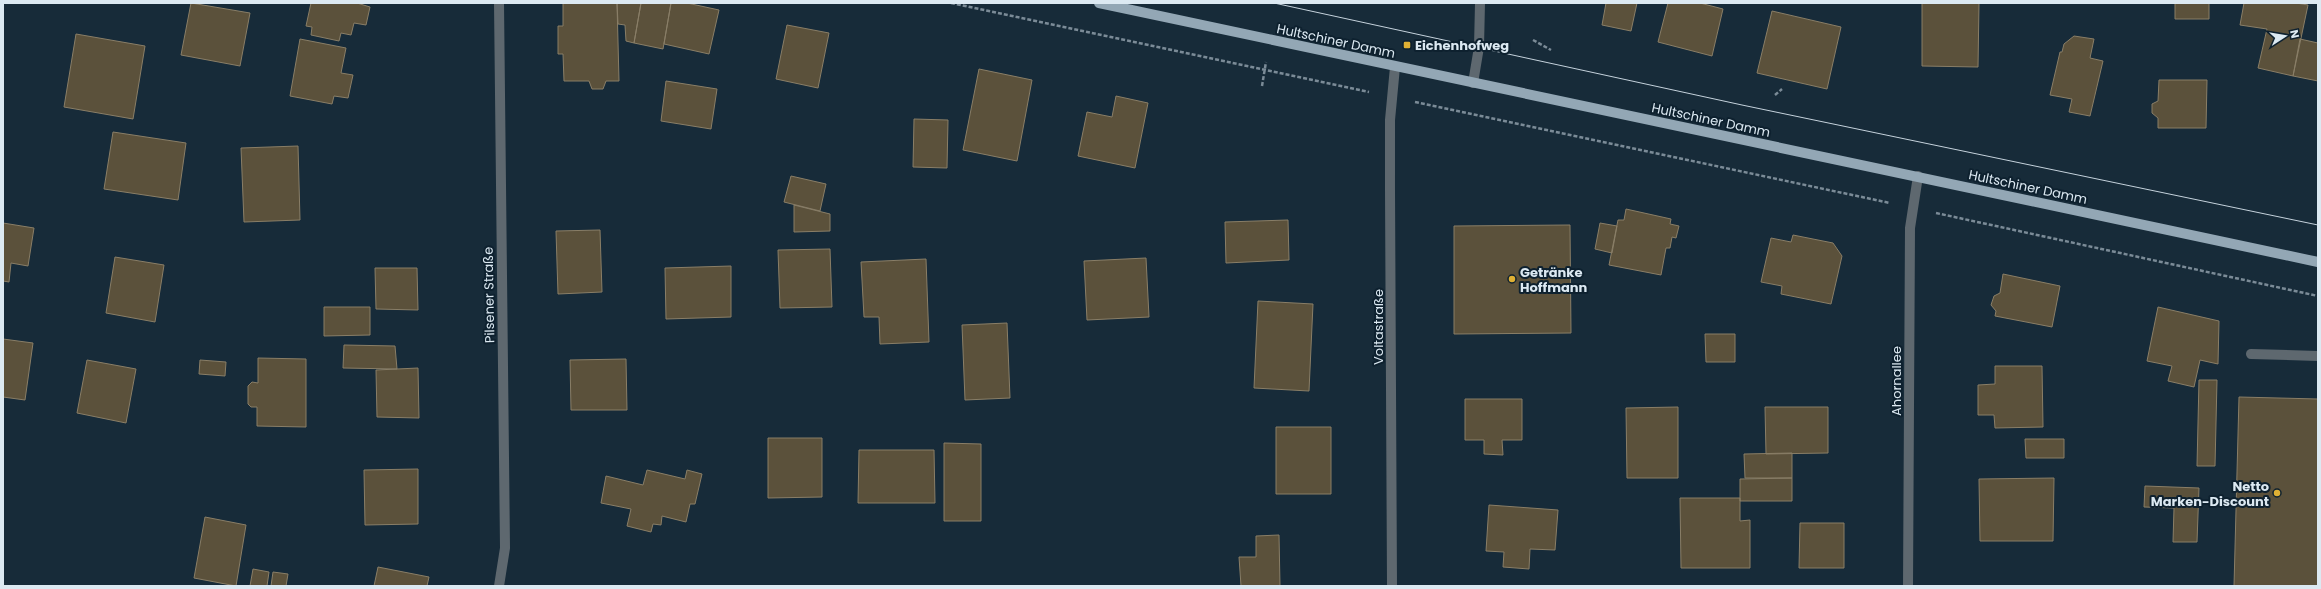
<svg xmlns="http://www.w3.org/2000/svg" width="2321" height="589" font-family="Poppins,sans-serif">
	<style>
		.building { fill: #5b513b; stroke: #897e67 }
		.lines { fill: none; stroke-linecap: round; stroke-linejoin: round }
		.path { stroke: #7b8b97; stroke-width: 2.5; stroke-dasharray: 4 2; stroke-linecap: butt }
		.minor { stroke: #5e686f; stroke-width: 10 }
		.major { stroke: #93a7b5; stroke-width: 10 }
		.tram { stroke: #c5d2dc; stroke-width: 1 }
		.poi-dot { fill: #dfb034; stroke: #0e212f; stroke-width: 1.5 }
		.labels { text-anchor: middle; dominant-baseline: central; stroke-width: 4; stroke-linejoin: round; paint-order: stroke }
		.street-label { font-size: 13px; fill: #dce9f2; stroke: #0e212f }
		.poi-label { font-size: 13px; font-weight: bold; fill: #dce9f2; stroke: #0e212f; text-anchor: start }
	</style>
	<rect width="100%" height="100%" fill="#172b39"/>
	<path class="building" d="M191,3L250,13L240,66L181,55Z
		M311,3H357L370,7L366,25L354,23L351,35L341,33L339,41L311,35L312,27L306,26Z
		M563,3H617L619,81H606L603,89H592L589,81H564L563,54H558V26H563Z
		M617,3H641L634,43L626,41L625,25L618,24Z
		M641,3H671L663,49L634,43Z
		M671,3H687L719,10L709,54L664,44Z
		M1606,3H1637L1631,31L1602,25Z
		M1668,3H1700L1723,9L1712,56L1658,42Z
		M1922,3H1979L1978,67L1922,66Z
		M2175,3H2209V19H2175Z
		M2244,3H2296L2308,5L2293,76L2258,68L2267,29L2240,25Z
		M1772,11L1841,27L1827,89L1757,73Z
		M787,25L829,33L818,88L776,79Z
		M76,34L145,46L133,119L64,107Z
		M2074,36L2094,39L2090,58L2103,61L2090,116L2069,112L2072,99L2050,95L2060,52H2062L2064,44Z
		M300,39L346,48L341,73L353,75L348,98L334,96L332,104L290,96Z
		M2300,39L2318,43V81L2293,76Z
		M979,69L1032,80L1017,161L963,150Z
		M2159,80H2207L2206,128H2158V118L2152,113V104L2158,101Z
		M666,81L717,89L711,129L661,121Z
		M1116,96L1148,103L1135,168L1078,156L1087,112L1112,117Z
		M914,119L948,120L947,168L913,167Z
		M113,132L186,143L178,200L104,189Z
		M298,146L300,220L244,222L241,148Z
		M791,176L826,184L820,211L784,202Z
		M794,205L830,214V231L794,232Z
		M1626,209L1671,219L1670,224L1679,226L1676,238L1672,237L1670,248H1666L1661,275L1609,265L1618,220H1624Z
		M1288,220L1289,260L1226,263L1225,222Z
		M3,223L34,228L28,266L11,263L9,282L3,281Z
		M1600,223L1617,226L1612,253L1595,249Z
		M1570,225L1571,333L1454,334V226Z
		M600,230L602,292L558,294L556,231Z
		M1793,235L1833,243L1842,256L1831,304L1781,294L1782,286L1761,282L1771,238L1791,242Z
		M830,249L832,307L780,308L778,250Z
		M115,257L164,265L155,322L106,313Z
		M1146,258L1149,317L1087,320L1084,261Z
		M926,259L929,342L880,344L879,317H864L861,262Z
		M731,266V317L666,319L665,268Z
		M375,268H417L418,310L376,309Z
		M2003,274L2060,286L2052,327L1995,316L1996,311L1991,305L1994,296L2000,293Z
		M1258,301L1313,304L1309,391L1254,388Z
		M324,307H370V335L324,336Z
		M2158,307L2219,321L2218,364L2200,360L2194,387L2168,381L2172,366L2147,361Z
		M1007,323L1010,398L965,400L962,325Z
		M1705,334H1735V362H1706Z
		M3,339L33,343L25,400L3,397Z
		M344,345L395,346L397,369L343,368Z
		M258,358L306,359V427L257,426V407H251L248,404V386L252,382L258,383Z
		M626,359L627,410H571L570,360Z
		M87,360L136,369L126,423L77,413Z
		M200,360L226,362L225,376L199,374Z
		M1995,366H2042L2043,427L1995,428L1994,415H1978V385L1995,384Z
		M418,368L419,418L377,417L376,370Z
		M2199,380H2217L2215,466H2197Z
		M2239,397L2318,399V586H2234Z
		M1465,399H1522V440H1502L1503,455L1484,454V440H1465Z
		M1678,407V478H1627L1626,408Z
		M1765,407H1828V453L1766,454Z
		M1276,427H1331V494H1276Z
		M768,438H822V497L768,498Z
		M2025,439H2064V458H2026Z
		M944,443L981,444V521H944Z
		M859,450H934L935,503H858Z
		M1792,453V478H1745L1744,454Z
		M418,469V524L365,525L364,470Z
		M647,470L685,479L687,470L702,474L695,504H690L686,522L662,516L661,525L653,524L651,532L627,526L631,509L601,503L606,476L643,485Z
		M1792,478V501H1740V479Z
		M2054,478L2053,541H1980L1979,479Z
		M2145,486L2199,488L2197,542H2173L2174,508L2144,507Z
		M1680,498H1740V521L1750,520V568H1681Z
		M1489,505L1558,510L1555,550L1530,549L1529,569L1503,567L1504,552L1486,551Z
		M205,517L246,525L236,586L194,578Z
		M1800,523H1844V568H1799Z
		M1279,535L1280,586H1241L1239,557H1256V536Z
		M378,567L429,577L427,586H374Z
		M253,569L269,572L267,586H250Z
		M273,572L288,574L286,586H271Z"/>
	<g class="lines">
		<path class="path" d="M951,3L1369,92
			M1533,40L1551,50
			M1262,86L1266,62
			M1775,95L1782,89
			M1415,102L1890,203
			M1936,213L2318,296"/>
		<path class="minor" d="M1473,83L1479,47L1480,3
			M2251,354L2318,356
			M499,586L505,548L499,3
			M1392,586L1390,190V120L1395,67
			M1908,586L1910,228L1918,176"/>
		<path class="major" d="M1099,3L2318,262"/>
		<path class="tram" d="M1274,3L1742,105L2318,225"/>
	</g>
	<g class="poi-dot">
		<rect x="1403" y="41" width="8" height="8" rx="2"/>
		<circle cx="1512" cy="279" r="4"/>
		<circle cx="2277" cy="493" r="4"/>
	</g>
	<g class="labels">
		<g class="street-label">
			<text transform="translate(1336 41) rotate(12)">Hultschiner Damm</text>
			<text transform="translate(1711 120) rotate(12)">Hultschiner Damm</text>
			<text transform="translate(2028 187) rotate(12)">Hultschiner Damm</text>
			<text transform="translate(489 295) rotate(-91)">Pilsener Straße</text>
			<text transform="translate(1378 327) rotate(-90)">Voltastraße</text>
			<text transform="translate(1896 381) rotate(-90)">Ahornallee</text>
		</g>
		<g class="poi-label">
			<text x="1415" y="45">Eichenhofweg</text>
			<text x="1520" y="272">Getränke<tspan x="1520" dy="15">Hoffmann</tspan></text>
			<text x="2269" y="486" text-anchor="end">Netto<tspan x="2269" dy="15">Marken-Discount</tspan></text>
		</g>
	</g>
	<rect width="2321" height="589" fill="none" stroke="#dce9f2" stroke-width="8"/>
	<g transform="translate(2285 36) rotate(78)" stroke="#0e212f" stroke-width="3" paint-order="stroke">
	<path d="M0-3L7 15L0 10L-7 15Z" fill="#dce9f2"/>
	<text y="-6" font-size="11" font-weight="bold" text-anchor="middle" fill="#dce9f2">N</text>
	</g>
</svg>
